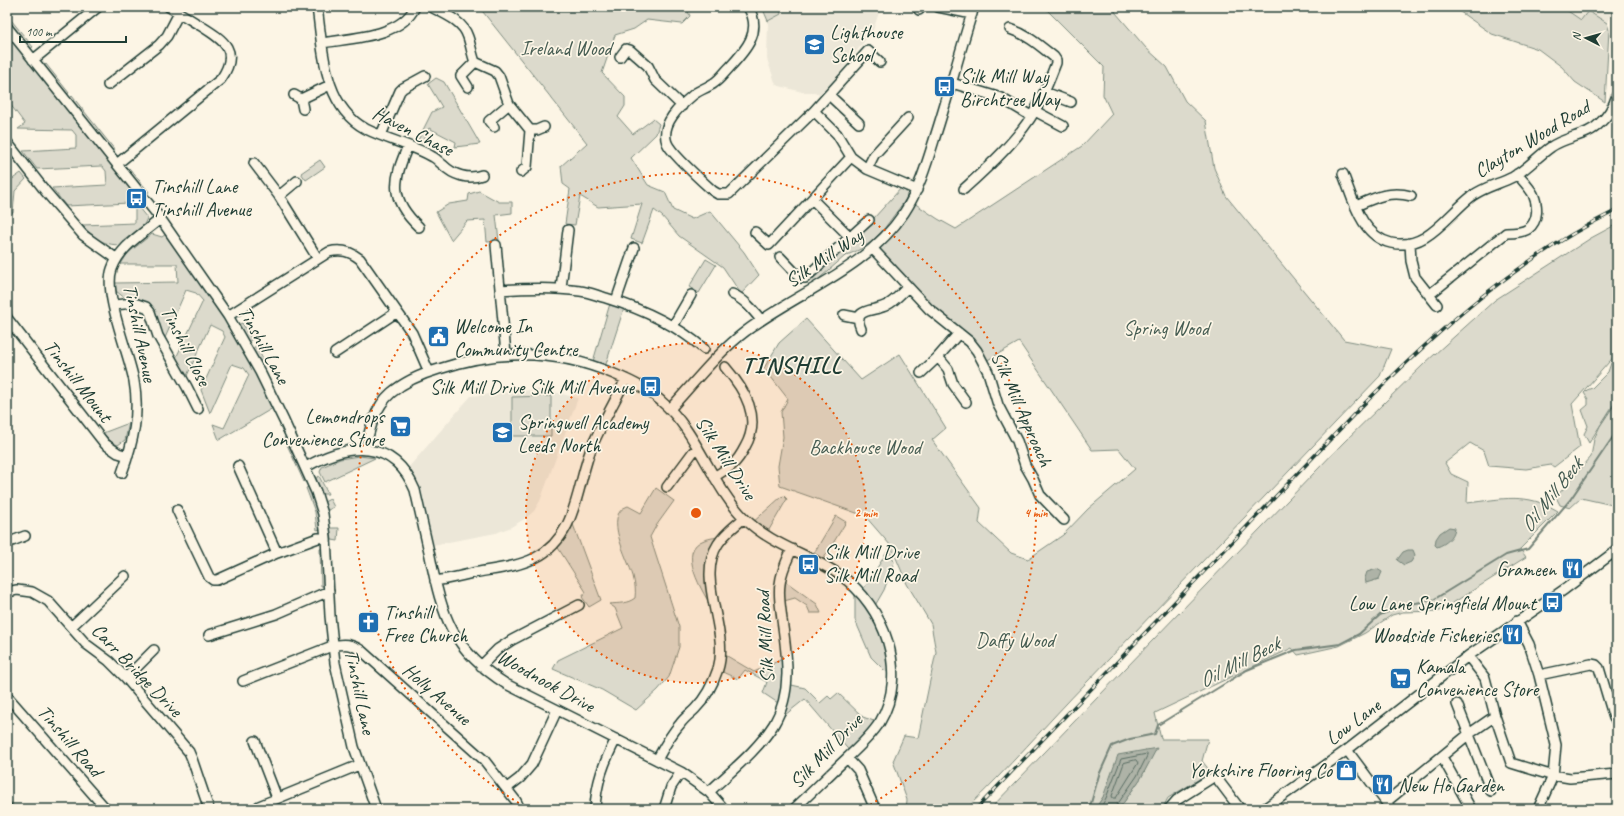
<svg xmlns="http://www.w3.org/2000/svg" width="1624" height="816" font-family="Caveat,sans-serif">
	<style>
		.built { fill: #ece7d8 }
		.green { fill: #dcdacc; stroke: #7e8c80 }
		.water { fill: #aeb3a7; stroke: #758479 }
		.lines { fill: none; stroke-linecap: round; stroke-linejoin: round }
		.shore { stroke: #586c62; stroke-width: 1 }
		.stream { stroke: #758479; stroke-width: 2 }
		.minor-casing { stroke: #1f3d34; stroke-width: 12 }
		.minor { stroke: #fcf5e5; stroke-width: 9 }
		.rail-casing { stroke: #1f3d34; stroke-width: 3.5 }
		.rail { stroke: #fcf5e5; stroke-width: 2; stroke-dasharray: 6; stroke-linecap: butt }
		.ring { fill: none; stroke: #e8590c; stroke-width: 2; stroke-dasharray: 2 4 }
		.labels { text-anchor: middle; dominant-baseline: central; stroke-width: 3.5; stroke-linejoin: round; paint-order: stroke }
		.poi-label { font-size: 20px; fill: #1f3d34; stroke: #fcf5e5; text-anchor: start }
		.park-label { font-size: 20px; fill: #455c52; stroke: #fcf5e5 }
		.street-label { font-size: 20px; fill: #1f3d34; stroke: #fcf5e5 }
		.water-label { font-size: 21px; font-style: italic; fill: #435a51; stroke: #fcf5e5 }
		.district-label { font-size: 24px; font-weight: bold; letter-spacing: 1px; fill: #1f3d34; stroke: #fcf5e5 }
		.centre { fill: #e8590c; stroke: #fcf5e5; stroke-width: 2 }
		.ring-label { font-size: 12px; text-anchor: middle; font-weight: bold; fill: #e8590c; stroke: #fcf5e5; stroke-width: 3.5; stroke-linejoin: round; paint-order: stroke }
	</style>
	<rect width="100%" height="100%" fill="#fcf5e5"/>
	<filter id="ink" filterUnits="userSpaceOnUse"><feTurbulence type="fractalNoise" baseFrequency=".025" numOctaves="2"/><feDisplacementMap in="SourceGraphic" scale="8" xChannelSelector="R" yChannelSelector="G"/><feConvolveMatrix kernelMatrix="1 2 1 2 8 2 1 2 1" color-interpolation-filters="sRGB"/></filter>
	<g filter="url(#ink)">
		<path class="built" d="M779,7H881L873,30L823,94L802,92L776,85L767,59L768,21L781,14Z
			M1562,7H1617L1607,23L1588,12L1581,20Z
			M542,389L578,398L540,501L534,511L526,518L511,527L496,533L433,545L421,490L416,479L408,468L471,396Z"/>
		<path class="green" d="M479,7H686L690,16L682,24L647,20L634,29L615,35L602,73L625,97V106L618,117L633,134L653,119L659,124L656,134L631,158L648,185L665,192L673,210L692,219L710,211L744,252L759,275L741,294L723,267L679,236L662,216L654,210L642,243L631,239L642,204L598,207L580,196L575,225L565,224L570,189L563,184L561,166L587,143Z
			M762,7H779L781,14L768,21Z
			M1044,7H1113L1116,13L1146,48L1167,67L1185,101L1206,121L1214,168L1226,196L1344,340L1391,349L1380,376C1282,478 1185,580 1087,682C1046,724 1008,769 966,809H906L907,800L893,761L904,736L918,738L936,652L931,624L907,584L891,546L865,516L780,486L778,466L783,437L781,412L788,399L764,368L779,343L806,319L861,380L900,354L946,428L932,440L981,508L979,523L1011,553L1028,559L1063,535L1088,509L1135,469L1119,449L1092,450L1019,342L984,362L965,337L873,249L911,201L938,219L956,229L1082,146L1112,114L1103,95L1104,67Z
			M1453,7H1562L1581,20L1588,11L1607,23L1609,30L1605,102L1575,82L1562,67L1538,49L1492,34Z
			M7,15L33,47L30,49L7,21Z
			M7,33L139,198L134,202L147,218L144,225L118,245C100,244 94,237 82,225L135,223V208L130,203L66,206L52,188L107,185L106,171L102,166L37,169L23,151L76,148V135L72,130L18,129L25,124L7,100V64L10,50L7,48Z
			M46,64L69,93L66,95L43,67Z
			M436,78L444,82L480,144L455,147L456,142L429,128L423,142L418,140L432,112L442,107L428,84Z
			M72,96L115,150L112,152L69,99Z
			M320,160L325,167L306,180L301,173Z
			M129,168L149,192L146,194L126,170Z
			M21,173L26,179L15,191L13,213L7,212V183Z
			M902,187C906,191 908,193 906,199L884,229L871,242L861,249L845,256L813,284L811,281L855,239Z
			M479,191L499,202H512V213L496,215L499,241L487,242L485,220L467,221L451,240L436,212L449,204L468,201L469,194Z
			M1617,224V353L1572,404L1580,447L1554,467L1551,465L1526,469L1489,466L1484,451L1470,443L1445,463L1451,474L1468,482L1467,503C1503,499 1526,492 1558,511L1520,549L1526,557L1440,611L1403,612L1392,615L1365,633L1339,646L1298,655L1292,648L1155,713L1161,739H1208L1202,761L1211,772L1168,798L1162,809H1158L1152,804L1147,809H1119L1141,778L1156,748L1103,797L1095,809H990L1343,443L1425,363L1495,300L1591,238Z
			M152,234L162,237L166,234C196,276 226,319 252,364C259,378 266,393 273,408L219,440L213,424L224,428L249,375L244,368L232,364L210,413L201,390L225,337L222,331L210,325L186,378L175,360L203,301L196,293L186,290L165,338C163,333 159,329 158,324C157,321 157,317 156,314C152,302 138,296 126,299L116,291L115,283L178,282L177,264H121L128,253Z
			M706,259L716,265L699,293L689,287Z
			M7,272L12,315L7,309Z
			M611,300L625,305L604,370L592,365Z
			M242,323L252,339L248,342L238,325Z
			M256,346L263,359L259,362L252,349Z
			M1617,357V399L1589,443L1584,434L1588,426L1582,410L1588,405V399L1584,393L1587,390L1592,388L1608,372L1611,363Z
			M551,396V436H512V397Z
			M1617,401V506L1581,498L1570,508L1560,505L1556,497L1591,457L1594,439L1600,426Z
			M129,423L125,440L118,445L113,443L103,433Z
			M287,436L306,481L304,482L284,438Z
			M359,456L375,458L325,482L320,472L322,467L340,459Z
			M319,476L328,494H321L315,479Z
			M309,487L318,511L321,529L317,530L315,512L306,488Z
			M656,488L674,501L656,526L650,537L679,627V647L669,677L658,690L636,710L602,690L553,669L558,660L623,628L615,608L609,604C619,603 627,604 635,598C636,590 635,584 633,576C628,559 602,514 628,506L641,513Z
			M784,496L787,499L766,535L751,524L781,497Z
			M330,499L334,507L326,511L324,502Z
			M836,516L846,522L821,563L811,558Z
			M571,519L601,600L589,607L582,597L586,592L555,543Z
			M330,528H339L338,541L332,540Z
			M718,537L722,538L712,556L716,614C707,599 677,555 700,542C705,539 712,538 718,537Z
			M323,548L325,586H321L320,549Z
			M889,549L894,562L884,590L873,609L879,619L892,673L884,670L871,657L855,620V588L861,593Z
			M785,581L817,604L821,613H810L807,606L795,598L784,601Z
			M722,653L754,672L787,657V684L805,688L820,703L828,696L831,699L838,693L863,717L879,723L852,754L805,699L775,723L781,705L763,693L767,682L745,670L738,679L718,670Z"/>
		<path class="water" d="M1449,527L1455,528C1454,537 1446,544 1437,547L1435,545L1436,539L1440,533Z
			M1408,550H1413L1415,555L1411,562L1404,565L1397,560L1403,552Z
			M1377,569L1382,572L1379,579L1366,583L1365,578L1367,572Z
			M1157,748L1141,778L1119,809H1095L1103,797L1118,755Z"/>
		<g class="lines">
			<path class="shore" d="M1136,760L1138,763L1116,798H1113L1112,796L1124,763Z
				M1100,809L1106,798L1121,759L1147,754V756L1137,776L1117,805L1116,809"/>
			<path class="stream" d="M1087,809L1091,803L1099,775L1112,746L1130,739L1155,734L1158,725L1247,670L1296,650L1340,644L1359,634L1380,615L1404,605L1433,600L1506,555L1528,549L1570,500L1617,431"/>
			<defs>
				<path id="minor" d="M317,7C323,49 323,106 366,129C388,140 413,145 433,157C437,159 440,163 443,165C453,175 468,180 482,175
					M431,7C445,14 463,21 468,37C471,46 472,54 475,62L495,71L499,76L509,104L530,130H537L544,127
					M748,7C763,31 746,50 729,68C724,73 720,79 714,83C707,88 699,90 693,95C680,106 660,124 667,143C671,153 703,182 713,191L718,194H729L814,111L837,134L851,157L867,169L917,190
					M938,7L972,14
					M919,10L920,7
					M7,27L160,218L228,316L260,372L284,421L316,492L323,514L326,537L330,616L335,663L354,747L376,809
					M322,43C351,38 401,37 415,7
					M620,57L626,49L630,50L648,66L655,80L682,106
					M33,60L98,7
					M952,83L1001,98L1031,116
					M108,85L159,45L167,36L179,13
					M468,87L461,76L475,62
					M1045,92L1071,102
					M294,95L301,99L303,109
					M829,95L859,123
					M301,99L330,85
					M814,111L868,51L880,62
					M1035,111L1063,126
					M494,127L489,121L509,104
					M381,135L400,91L403,88L425,76
					M7,142L46,192L83,235L117,259
					M408,146C393,180 389,199 419,227
					M254,163L279,196L318,259
					M117,164L221,79C240,51 225,41 201,26C191,20 180,13 169,7
					M867,169L874,155L908,118
					M521,172L527,167L530,130
					M1343,174C1353,199 1361,236 1391,243C1427,251 1447,215 1472,196C1484,187 1499,184 1513,177C1527,169 1538,156 1551,147C1566,136 1587,137 1600,123C1608,116 1614,105 1617,95
					M964,189C990,165 1018,140 1036,109C1044,94 1050,79 1056,63V60L1054,57C1039,45 1028,35 1010,29
					M279,196L297,181
					M812,199L850,237
					M1356,206C1374,198 1390,190 1411,196
					M755,232L769,245L851,157
					M1410,243L1411,261L1415,277L1437,305
					M496,245L506,354
					M873,249L929,309L970,342L977,351L988,372L998,405L1017,441L1025,465L1033,479L1040,495L1064,520
					M780,257L800,278H805L869,220
					M561,288L568,230
					M500,290C527,288 553,287 580,291C589,292 598,296 606,298C642,309 676,324 704,349
					M732,294C744,299 753,310 761,320
					M1429,295L1506,233C1512,233 1522,233 1528,229C1539,221 1538,205 1533,194C1529,187 1522,180 1517,174
					M616,301L634,248
					M114,305L134,303L146,307L150,312L158,336L187,387L198,409
					M844,315L859,318
					M228,316L329,252C341,249 350,251 360,259L412,333L429,372
					M7,318L105,444L118,453L128,456
					M673,326L691,295
					M861,329C851,307 875,312 887,305C895,301 901,293 908,287
					M959,333L938,357L948,369L953,384L966,402
					M335,353L397,312
					M921,373L938,357
					M670,409C694,383 718,352 746,331C799,291 866,270 904,213C919,190 927,163 935,137C949,94 960,50 974,7
					M365,449C370,428 375,407 391,393C405,381 422,374 439,369C499,349 556,349 614,374C631,381 648,389 661,401C698,432 710,483 744,518C771,545 809,554 840,575C885,606 909,673 880,722C871,736 858,748 846,759C829,775 812,792 794,809
					M238,466L277,553
					M306,467C348,443 393,438 415,490C420,512 425,534 430,556C442,616 452,650 506,684L681,772L709,792L724,809
					M122,473C133,443 140,413 134,381C129,353 103,294 112,269C120,246 143,234 160,219
					M714,477C720,473 727,469 732,465C738,460 742,453 745,447C762,418 745,390 725,367
					M667,487L693,452L698,448
					M177,510L209,577L213,580H217L277,553L318,538L326,537
					M7,543L25,536
					M435,581C448,579 461,576 473,573C494,569 517,567 535,558C579,536 576,483 593,444C603,422 615,401 626,379
					M7,592L17,590L32,592L48,601L86,644L109,661L126,678L189,752L192,759L209,809
					M1517,621L1529,644L1539,675L1556,745L1553,776L1538,809
					M71,627L125,576
					M209,635L276,614L329,591
					M1468,656L1485,678L1495,716L1511,763L1547,774L1570,778L1617,774
					M481,666L498,649L512,640L579,605
					M1539,675L1591,664L1596,665L1599,668L1614,718
					M126,678L154,650
					M243,681L332,646C344,643 352,644 362,651L484,760L516,801L520,809
					M7,696L106,809
					M1457,704L1491,791
					M255,741L277,798
					M1347,750L1391,809
					M1442,757L1471,809
					M847,758L858,770L875,809
					M657,760C664,747 670,735 680,724C684,718 690,714 695,709C706,698 713,684 718,669C730,630 695,579 718,544C724,534 735,526 744,518
					M507,788L520,778L532,764L557,710
					M709,792C731,771 758,750 774,724C793,692 787,655 782,620C781,608 778,596 780,584C781,572 787,560 792,549
					M1386,802L1469,734L1495,716
					M259,806L359,765
					M7,807L8,809
					M595,809C596,783 604,762 616,739
					M664,809L671,787L681,772
					M1169,809L1177,800L1215,776L1240,809
					M1264,809L1347,750L1468,656L1565,589L1617,550"/>
			</defs>
			<use href="#minor" class="minor-casing"/>
			<use href="#minor" class="minor"/>
			<defs>
				<path id="rail" d="M976,809C1055,726 1136,643 1215,560C1264,509 1313,457 1362,406C1440,328 1517,259 1617,210"/>
			</defs>
			<use href="#rail" class="rail-casing"/>
			<use href="#rail" class="rail"/>
		</g>
	</g>
	<circle cx="696" cy="513" r="170" fill="#e8590c" fill-opacity=".12"/>
	<g class="ring">
		<circle cx="696" cy="513" r="170"/>
		<path d="M529 809A340 340 0 1 1 863 809"/>
	</g>
	<defs>
		<symbol id="school-square" viewBox="-11 -11 22 22"><rect x="-9" y="-9" width="18" height="18" rx="4" fill="#1f6fb2" stroke="#fcf5e5"/><path d="M0-5L7-2L0 1L-7-2ZM-4 1L0 2.5L4 1V4Q0 6-4 4Z" fill="#fff"/></symbol>
		<symbol id="bus-square" viewBox="-11 -11 22 22"><rect x="-9" y="-9" width="18" height="18" rx="4" fill="#1f6fb2" stroke="#fcf5e5"/><path d="M-5-6H5V4H4V6H2V4H-2V6H-4V4H-5ZM-3.5-4V0h7V-4ZM-3.5 1.2v1.5H-2V1.2ZM2 1.2v1.5H3.5V1.2Z" fill="#fff"/></symbol>
		<symbol id="civic-square" viewBox="-11 -11 22 22"><rect x="-9" y="-9" width="18" height="18" rx="4" fill="#1f6fb2" stroke="#fcf5e5"/><path d="M-.6-6.5H3V-4.5H.6V-3L4-1V1h2V6H-6V1h2V-1L-.6-3ZM-1.2 2.5V6h2.4V2.5Z" fill="#fff"/></symbol>
		<symbol id="supermarket-square" viewBox="-11 -11 22 22"><rect x="-9" y="-9" width="18" height="18" rx="4" fill="#1f6fb2" stroke="#fcf5e5"/><path d="M-6-5.5h2.5l.6 2H6L4.5 2H-2.5L-4.4-4H-6ZM-1.5 3.2a1.3 1.3 0 1 0 .1 0ZM3 3.2a1.3 1.3 0 1 0 .1 0Z" fill="#fff"/></symbol>
		<symbol id="restaurant-square" viewBox="-11 -11 22 22"><rect x="-9" y="-9" width="18" height="18" rx="4" fill="#1f6fb2" stroke="#fcf5e5"/><path d="M-5-6h1v4h1v-4h1v4h1v-4h1v5L-1.5 .5V6h-2V.5L-5-1ZM5-6V6H3V1.5H1.5Q1.5-4 5-6Z" fill="#fff"/></symbol>
		<symbol id="church-square" viewBox="-11 -11 22 22"><rect x="-9" y="-9" width="18" height="18" rx="4" fill="#1f6fb2" stroke="#fcf5e5"/><path d="M-1.2-6h2.4v3.5h3.3v2.4h-3.3V6h-2.4V-.1h-3.3v-2.4h3.3Z" fill="#fff"/></symbol>
		<symbol id="shop-square" viewBox="-11 -11 22 22"><rect x="-9" y="-9" width="18" height="18" rx="4" fill="#1f6fb2" stroke="#fcf5e5"/><path d="M-5-2.5h2.3a2.7 3.5 0 0 1 5.4 0H5L5.5 6h-11ZM-1.5-2.5h3a1.5 2.3 0 0 0-3 0Z" fill="#fff"/></symbol>
	</defs>
	<g fill-rule="evenodd">
		<use href="#school-square" x="802" y="32" width="25" height="25"/>
		<use href="#bus-square" x="932" y="74" width="25" height="25"/>
		<use href="#bus-square" x="124" y="186" width="25" height="25"/>
		<use href="#civic-square" x="426" y="324" width="25" height="25"/>
		<use href="#bus-square" x="638" y="374" width="25" height="25"/>
		<use href="#supermarket-square" x="388" y="414" width="25" height="25"/>
		<use href="#school-square" x="490" y="420" width="25" height="25"/>
		<use href="#bus-square" x="796" y="552" width="25" height="25"/>
		<use href="#restaurant-square" x="1560" y="556" width="25" height="25"/>
		<use href="#bus-square" x="1540" y="590" width="25" height="25"/>
		<use href="#church-square" x="356" y="610" width="25" height="25"/>
		<use href="#restaurant-square" x="1500" y="622" width="25" height="25"/>
		<use href="#supermarket-square" x="1388" y="666" width="25" height="25"/>
		<use href="#shop-square" x="1334" y="758" width="25" height="25"/>
		<use href="#restaurant-square" x="1370" y="772" width="25" height="25"/>
	</g>
	<g class="labels">
		<g class="poi-label">
			<text x="830" y="32">Lighthouse<tspan x="830" dy="23">School</tspan></text>
			<text x="960" y="76">Silk Mill Way<tspan x="960" dy="23">Birchtree Way</tspan></text>
			<text x="152" y="186">Tinshill Lane<tspan x="152" dy="23">Tinshill Avenue</tspan></text>
			<text x="454" y="326">Welcome In<tspan x="454" dy="23">Community Centre</tspan></text>
			<text x="634" y="387" text-anchor="end">Silk Mill Drive Silk Mill Avenue</text>
			<text x="384" y="416" text-anchor="end">Lemondrops<tspan x="384" dy="23">Convenience Store</tspan></text>
			<text x="518" y="422">Springwell Academy<tspan x="518" dy="23">Leeds North</tspan></text>
			<text x="824" y="552">Silk Mill Drive<tspan x="824" dy="23">Silk Mill Road</tspan></text>
			<text x="1556" y="569" text-anchor="end">Grameen</text>
			<text x="1536" y="603" text-anchor="end">Low Lane Springfield Mount</text>
			<text x="384" y="612">Tinshill<tspan x="384" dy="23">Free Church</tspan></text>
			<text x="1498" y="635" text-anchor="end">Woodside Fisheries</text>
			<text x="1416" y="666">Kamala<tspan x="1416" dy="23">Convenience Store</tspan></text>
			<text x="1332" y="770" text-anchor="end">Yorkshire Flooring Co</text>
			<text x="1398" y="785">New Ho Garden</text>
		</g>
		<g class="park-label">
			<text x="566" y="48">Ireland Wood</text>
			<text x="1166" y="328">Spring Wood</text>
			<text x="865" y="447">Backhouse Wood</text>
			<text x="1015" y="640">Daffy Wood</text>
		</g>
		<g class="street-label">
			<text transform="translate(413 131) rotate(27)">Haven Chase</text>
			<text transform="translate(1532 139) rotate(-31)">Clayton Wood Road</text>
			<text transform="translate(824 258) rotate(-34)">Silk Mill Way</text>
			<text transform="translate(140 333) rotate(78)">Tinshill Avenue</text>
			<text transform="translate(264 345) rotate(61)">Tinshill Lane</text>
			<text transform="translate(186 346) rotate(63)">Tinshill Close</text>
			<text transform="translate(78 381) rotate(52)">Tinshill Mount</text>
			<text transform="translate(1022 409) rotate(66)">Silk Mill Approach</text>
			<text transform="translate(726 458) rotate(57)">Silk Mill Drive</text>
			<text transform="translate(765 637) rotate(-93)">Silk Mill Road</text>
			<text transform="translate(137 670) rotate(46)">Carr Bridge Drive</text>
			<text transform="translate(546 681) rotate(29)">Woodnook Drive</text>
			<text transform="translate(360 692) rotate(78)">Tinshill Lane</text>
			<text transform="translate(437 694) rotate(41)">Holly Avenue</text>
			<text transform="translate(1353 722) rotate(-37)">Low Lane</text>
			<text transform="translate(70 741) rotate(49)">Tinshill Road</text>
			<text transform="translate(826 751) rotate(-46)">Silk Mill Drive</text>
		</g>
		<g class="water-label">
			<text transform="translate(1551 495) rotate(-52)">Oil Mill Beck</text>
			<text transform="translate(1239 662) rotate(-27)">Oil Mill Beck</text>
		</g>
		<g class="district-label">
			<text x="792" y="365">TINSHILL</text>
		</g>
	</g>
	<circle cx="696" cy="513" r="6" class="centre"/>
	<g class="ring-label">
		<text x="866" y="517">2 min</text>
		<text x="1036" y="517">4 min</text>
	</g>
	<rect width="1624" height="816" fill="none" stroke="#fcf5e5" stroke-width="24"/>
	<rect x="12" y="12" width="1600" height="792" fill="none" stroke="#1f3d34" stroke-width="1.5" filter="url(#ink)"/>
	<g transform="translate(1586 38) rotate(276)" stroke="#fcf5e5" stroke-width="3" paint-order="stroke">
	<path d="M0-3L7 15L0 10L-7 15Z" fill="#1f3d34"/>
	<text y="-6" font-size="11" font-weight="bold" text-anchor="middle" fill="#1f3d34">N</text>
	</g>
	<path d="M20 36v6h106v-6" fill="none" stroke="#1f3d34" stroke-width="2"/>
	<text x="26" y="36" font-size="12" fill="#1f3d34" stroke="#fcf5e5" stroke-width="3" paint-order="stroke">100 m</text>
</svg>
